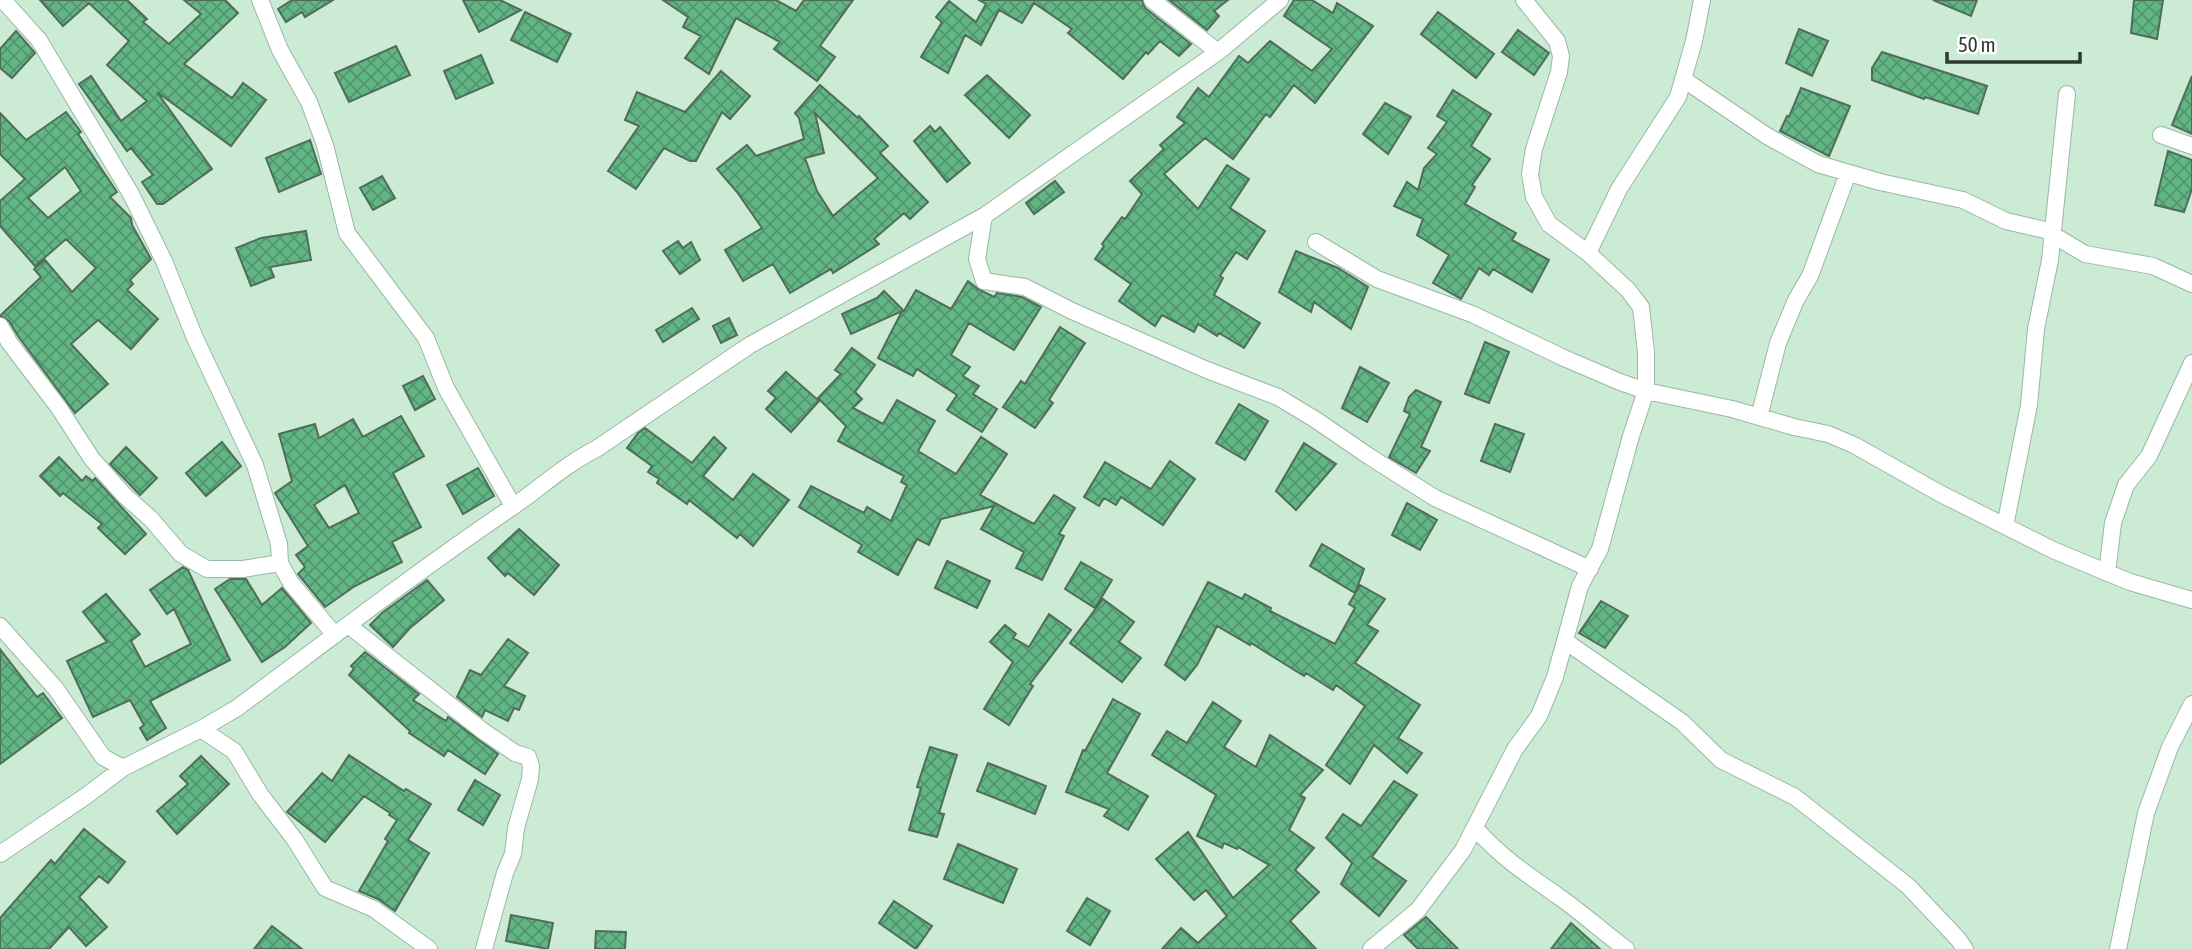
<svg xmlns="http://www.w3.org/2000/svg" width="2192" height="949" font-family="'Asap Condensed',sans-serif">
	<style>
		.building { fill: url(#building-cross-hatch); stroke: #506d5a; stroke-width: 2; fill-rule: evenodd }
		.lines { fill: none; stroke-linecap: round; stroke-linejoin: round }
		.minor-casing { stroke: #99b8a4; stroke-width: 18 }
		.minor { stroke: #fff; stroke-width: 16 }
	</style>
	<defs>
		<pattern id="building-cross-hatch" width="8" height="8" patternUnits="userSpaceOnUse" patternTransform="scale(1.75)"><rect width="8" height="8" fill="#62b684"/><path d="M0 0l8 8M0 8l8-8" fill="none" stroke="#51956d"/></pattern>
	</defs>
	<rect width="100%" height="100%" fill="#cbebd5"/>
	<path class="building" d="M40,0H127L147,19L143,22L169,44L201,14L184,0H225L238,13L184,64L232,98L243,83L266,100L231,146L157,92L212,169L163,204H157L142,182L153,175L131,148L127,151L79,84L91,76L121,121L147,101L107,65L129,41L89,3L63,26Z
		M292,0H333L305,17L302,12L286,22L278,9Z
		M463,0H500L521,10L479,32Z
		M663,0H776L796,11L804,0H853L820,46L835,57L817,81L774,49L780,42L736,18L709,74L685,58L701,36L683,27L688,17Z
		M979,0H1142L1145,8L1191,44L1179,56L1160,41L1148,54L1146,52L1123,79L1068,33L1072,29L1034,3L1022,23L999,10L981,45L965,35L948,73L921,57L942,22L936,17L949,1L976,22L986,4Z
		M1169,0H1228L1214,11L1219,16L1207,30Z
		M1294,0H1312L1333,13L1337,3L1373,26L1315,103L1294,85L1270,117L1266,114L1233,159L1205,138L1164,174L1198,209L1227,165L1249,179L1230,208L1265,231L1247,259L1236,252L1220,276L1223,278L1214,295L1260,323L1244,348L1219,333L1217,336L1198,324L1194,332L1162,315L1155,326L1119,301L1131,284L1095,259L1104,246L1102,244L1122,217L1125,219L1142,194L1130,181L1164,149L1160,145L1185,123L1177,117L1198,88L1209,97L1239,56L1248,63L1270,41L1312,71L1332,49L1284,16Z
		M1933,0H1977L1971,16Z
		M2134,0H2163L2157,39L2131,33Z
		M525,12L571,34L557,62L511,40Z
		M1438,12L1494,54L1476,78L1421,34Z
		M1799,29L1828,41L1812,76L1786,63Z
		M1518,30L1549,53L1534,75L1502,52Z
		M16,31L35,53L12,78L0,68V49Z
		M396,46L410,75L349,102L335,73Z
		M1882,52L1987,86L1978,114L1925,97L1924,99L1872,80V68Z
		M481,55L493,83L456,99L444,71Z
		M721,71L750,96L730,119L722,112L696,161H690L664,148L636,189L608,171L639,126L625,120L637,92L685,112Z
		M987,75L1030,115L1009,138L965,95Z
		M2192,76V134L2172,125Z
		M820,85L858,118L859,116L888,146L880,153L928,202L910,219L904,213L874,239L879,244L833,273L831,269L790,293L773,264L743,281L725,250L762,228L737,192L717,169L747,145L756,156L804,139L799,118L795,113ZM815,113L878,178L833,216L817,191L805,158L824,153Z
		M1801,88L1850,106L1829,156L1780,131L1787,116L1789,117Z
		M1453,90L1491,114L1471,146L1490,159L1472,185L1475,187L1465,204L1516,233L1512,240L1549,260L1532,292L1493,269L1489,275L1479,268L1461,299L1433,283L1449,255L1417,235L1423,219L1394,206L1407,182L1418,190L1424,168L1437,154L1428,148L1447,122L1437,116Z
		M1385,103L1411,117L1388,154L1363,134Z
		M66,112L81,132L78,134L117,192L110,197L131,218L132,225L151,259L130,280L133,284L127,290L158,319L131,349L98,320L71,344L108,384L75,413L18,336L9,321L0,316L41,277L34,269L45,260L72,292L96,268L66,239L35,266L0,226V201L25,179L0,154V113L26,140ZM65,167L81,191L48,218L28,198Z
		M930,126L935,132L940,127L970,163L947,182L914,141Z
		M310,140L321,174L279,192L266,158Z
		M2168,151L2192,160V189L2184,212L2155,205Z
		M382,176L395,198L373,210L360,188Z
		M1055,181L1064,192L1034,214L1026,203Z
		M306,231L311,260L270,267L274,277L251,286L236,248L261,238Z
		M678,241L683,248L691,242L700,260L680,274L663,251Z
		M1296,251L1338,268L1368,287L1351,329L1314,302L1311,312L1279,292Z
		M968,281L978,289L994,297L997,293L1022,297L1041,307L1014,350L969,323L951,355L970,367L963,376L979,386L973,394L997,409L982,432L947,410L957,395L917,369L913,376L878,358L902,311L851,334L842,314L877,298L884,291L904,311L916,290L951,309Z
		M692,308L699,319L663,342L656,330Z
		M729,318L737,335L721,343L713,326Z
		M1060,327L1085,343L1049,400L1053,403L1035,428L1003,407L1021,381L1025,384Z
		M1485,342L1509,352L1489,403L1465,394Z
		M852,348L875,365L855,392L862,399L853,408L883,424L897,400L935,421L918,451L956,474L981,437L1007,454L980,495L1034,524L1054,495L1075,508L1059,534L1064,536L1042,580L1016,568L1024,552L981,529L994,506L941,519L929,545L917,539L898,575L858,552L862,545L799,507L811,486L864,513L867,507L891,521L907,485L901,482L904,476L838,441L846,426L818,398L841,374L835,370Z
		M1360,367L1389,383L1367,422L1342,408Z
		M786,372L819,401L791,432L766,409L776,398L768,391Z
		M423,376L435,399L415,410L403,386Z
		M1416,390L1441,402L1421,447L1430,451L1416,473L1389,457L1410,414L1404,411L1409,397Z
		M1239,404L1268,421L1245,460L1216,443Z
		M401,416L424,456L393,473L421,527L392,542L402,562L355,586L325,607L298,574L305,567L296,555L308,546L275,493L292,481L279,434L315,424L319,438L353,419L363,437ZM345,485L359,513L329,528L314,505Z
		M1495,424L1524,434L1510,472L1481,461Z
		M645,428L692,463L714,437L726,448L703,476L733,500L753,474L789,500L753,546L740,534L737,538L689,500L687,504L657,483L659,479L648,472L652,466L627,448L638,433Z
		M222,442L241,466L206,496L186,473Z
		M1304,443L1336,464L1296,510L1276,491Z
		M126,447L157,478L140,495L110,464Z
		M59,457L82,481L86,476L93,481L95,478L146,534L125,554L98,528L102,524L63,493L60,496L40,476Z
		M1170,461L1195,479L1163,525L1121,497L1116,505L1104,498L1099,506L1084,497L1105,462L1151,489Z
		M478,468L494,496L463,514L447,485Z
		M1407,503L1437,520L1420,550L1392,535Z
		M519,529L559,565L534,595L508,573L505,576L488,558Z
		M1322,544L1364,569L1355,593L1310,566Z
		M947,561L990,581L977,608L935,588Z
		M1081,562L1112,580L1095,608L1065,589Z
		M183,567L188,570L230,660L150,701L166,728L147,740L140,728L144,725L130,700L93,717L67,661L107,642L83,612L106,594L140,634L131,641L145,667L191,644L174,609L167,614L150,590Z
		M230,579H246L262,605L282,588L311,623L285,647L262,662L215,589Z
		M427,580L444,600L410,628L393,647L370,625L382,613Z
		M1208,582L1242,599L1245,594L1271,608L1270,611L1335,644L1355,608L1349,604L1360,585L1385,599L1367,625L1378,631L1355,663L1420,705L1398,738L1422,753L1407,773L1374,745L1350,784L1326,765L1365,706L1336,685L1333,690L1306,673L1304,676L1251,643L1250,645L1217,626L1197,665L1185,680L1165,665Z
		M1103,599L1134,622L1119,642L1141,658L1122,682L1070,643Z
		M1601,601L1628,616L1605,648L1579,633Z
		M1049,614L1071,630L1030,684L1033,686L1009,725L984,709L1013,662L990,642L1005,625L1016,634L1013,638L1029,647Z
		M508,639L528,653L504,686L525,696L519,710L514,708L508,721L485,710L482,717L457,697L470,670L481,675Z
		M0,649L37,697L43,693L62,718L0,764Z
		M365,652L419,694L413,700L446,721L448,717L498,754L485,774L448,750L444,756L409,733L410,731L349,675L354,669L351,666Z
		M1113,699L1140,714L1107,773L1148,796L1128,830L1104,816L1109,809L1066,792L1083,750L1085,751Z
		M1213,702L1241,721L1224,747L1256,767L1270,735L1323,770L1300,795L1305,798L1289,830L1314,848L1295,870L1319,892L1290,921L1316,949H1162L1181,928L1198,943L1227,916L1206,890L1194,900L1156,859L1188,832L1233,898L1269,865L1238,847L1237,849L1224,843L1222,848L1197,836L1216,795L1152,755L1167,731L1187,743Z
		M930,747L957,755L939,813L944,814L937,837L909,830L921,788L917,787Z
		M349,755L404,791L406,789L431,804L408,840L429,853L395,911L378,899L359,891L388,841L385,839L397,820L389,815L390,813L364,796L325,842L287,812L322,773L332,781Z
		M201,756L229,784L177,834L157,811L188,784L180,776Z
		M988,763L1046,786L1035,814L977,791Z
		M475,780L500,795L483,825L458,810Z
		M1394,781L1417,795L1372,857L1406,881L1379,916L1341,884L1352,863L1326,838L1343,814L1361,826Z
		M84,829L125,862L108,883L99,876L79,897L107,927L86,946L69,927L49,949H0V918L51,860L55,864Z
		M958,844L1017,869L1003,903L944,879Z
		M1087,898L1110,911L1090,945L1067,931Z
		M894,901L932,926L916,949L879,923Z
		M511,915L553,923L548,949L506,941Z
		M1426,917L1458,949H1418L1404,935Z
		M1571,923L1600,949H1551Z
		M272,926L302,949H254Z
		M596,931L626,932L625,949H595Z"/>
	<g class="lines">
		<defs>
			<path id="minor" d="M3,0L39,40L131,194L164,261L195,338L255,465L279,544L280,563L291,583L335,635
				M260,0L280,50L309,102L325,145L347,233L426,338L446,388L513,506
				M1152,0L1218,52
				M1683,79L1767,136L1818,164L1880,182L1963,200L2006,221L2045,230L2085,254L2153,266L2192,284
				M2161,135L2192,146
				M984,216L977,259L984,281L1025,287L1072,311L1207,370L1278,397L1316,420L1370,457L1435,498L1590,569
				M1316,242L1377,279L1472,314L1564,358L1620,382L1646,391L1732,409L1794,427L1828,434L1854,445L1941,494L2053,550L2130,582L2192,600
				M1588,253L1619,189L1678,97L1694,41L1702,0
				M0,326L9,342L59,408L92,459L124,495L151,519L181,554L207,569H243L280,563
				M1759,417L1778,343L1796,300L1810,276L1848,173
				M2005,526L2029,405L2036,329L2050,260L2067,94
				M2107,573L2113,523L2126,485L2149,456L2192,363
				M348,625L483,731L515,753L528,757L531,766L530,779L516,828L513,854L505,873L484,949
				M0,626L56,689L103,757L123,768
				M1565,641L1682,722L1721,760L1795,797L1908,886L1958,939L1965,949
				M201,729L234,751L260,794L295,840L325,888L374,909L429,949
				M1475,828C1502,858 1525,873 1558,896C1581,912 1603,932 1626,949
				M0,854L86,796L123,768L201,729L237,708C327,641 415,573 508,510C538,490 564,465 596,449L750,345L984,216L1218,52L1280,0
				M1371,949L1418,910L1463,850L1515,749L1539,716L1555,677L1580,586L1600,549L1631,436L1646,391V352L1641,307L1628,290L1588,253L1549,224L1534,197L1530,174L1534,149L1559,72L1561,56L1557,41L1524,0
				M2118,949L2146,813L2170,747L2192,704"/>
		</defs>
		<use href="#minor" class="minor-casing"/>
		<use href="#minor" class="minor"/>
	</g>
	<path d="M1947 52v10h133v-10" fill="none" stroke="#2d3a31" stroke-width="3.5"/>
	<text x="1958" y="52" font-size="21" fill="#2d3a31" stroke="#ffffff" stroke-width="5" paint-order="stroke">50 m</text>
</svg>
